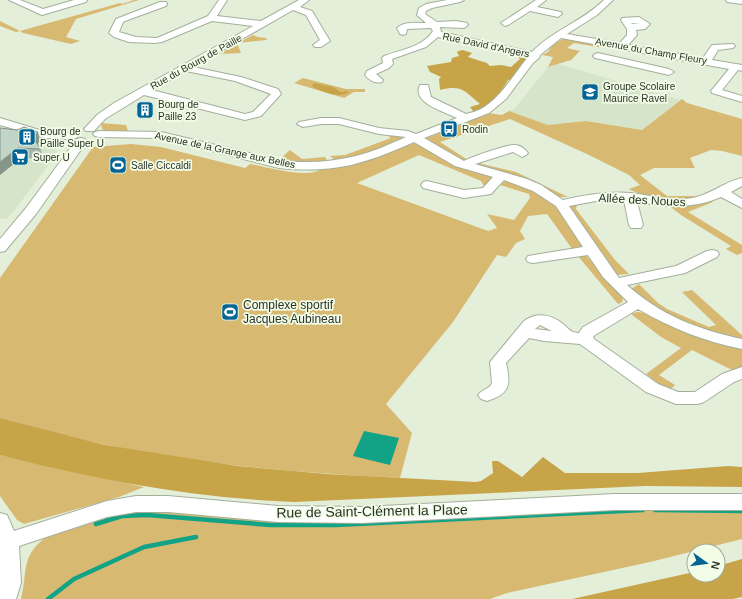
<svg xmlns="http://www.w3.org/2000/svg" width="742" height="599" font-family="Arial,sans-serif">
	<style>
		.built { fill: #d6e5ca }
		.green { fill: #d7b972 }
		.forest { fill: #c8a448 }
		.water { fill: #12a387 }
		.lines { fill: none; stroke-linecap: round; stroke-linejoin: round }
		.stream { stroke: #12a387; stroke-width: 4.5 }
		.minor-casing { stroke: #a4af9b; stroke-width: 2 }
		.minor { fill: #fff; fill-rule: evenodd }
		.wall { fill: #a5b7a9 }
		.shaded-wall { fill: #86958a }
		.building { fill: #c0d5c5; stroke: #86958a }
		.labels { text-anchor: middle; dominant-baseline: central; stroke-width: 3.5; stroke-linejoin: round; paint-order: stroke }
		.far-street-label { font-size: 10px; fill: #2c3129; stroke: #f1fde7 }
		.far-poi-label { font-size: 10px; fill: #2c3129; stroke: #f1fde7; text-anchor: start }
		.street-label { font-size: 12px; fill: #2c3129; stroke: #f1fde7 }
		.poi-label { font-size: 12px; fill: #2c3129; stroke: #f1fde7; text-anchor: start }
		.near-street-label { font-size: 14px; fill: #2c3129; stroke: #f1fde7 }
	</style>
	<rect width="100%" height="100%" fill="#e4efda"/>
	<path class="built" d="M559,64L680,100L642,130L586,121L548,125L509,111L515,108L548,67Z
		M0,125L45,142L57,149L54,158L14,211L6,219H0Z"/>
	<path class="green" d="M134,0H139L76,19L66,37L80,41L71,44L23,33L20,31L16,32L0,26V21L20,31L120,3L122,4Z
		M253,35L258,37L266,38L267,40L237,43L241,53L219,54Z
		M565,38L607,46L604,48L574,43L567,48L580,51L571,60L548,67L553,57L542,55L548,52L553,44Z
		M303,78L346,89H365V92H354L344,98L294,83Z
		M682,99L687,103L742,119V156L722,151L711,150L690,158L695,168H654L640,175L667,196H698L695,198C674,201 649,200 629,189L640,185L629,175L589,155L510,119L440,142L468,160H460L427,140V138L453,128V126L488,113L502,115L509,111L548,125L586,121L642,130Z
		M101,123L126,125L128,131L109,132L102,129Z
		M393,135L405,137L364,155L336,161L330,156L345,155L391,138L388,137Z
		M410,143L418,144L492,175L495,178L481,189L484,186L481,181L419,155L357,183L488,231L497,228L487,214L514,220L530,198L529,194L500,185L507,180C514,182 522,183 528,187C556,201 569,222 585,248L573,250L547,214L528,216L520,231L525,239L516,243L506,257L497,255L453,322L386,404L412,433L400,478C301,473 202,465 106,445C70,437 35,427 0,418V278L93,147L131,144L161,147L245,168L250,164C268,167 308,180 323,168Z
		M290,150L302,159L325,157L328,162L304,163L279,160Z
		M477,160L482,164L516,172L568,197H558L526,179L476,165H478Z
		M596,199H619L624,202L597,200L577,204L576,209L615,260L629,274L616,275L610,271L569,210V206L571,204Z
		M710,200L713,202L688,212L742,245V253L737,255L726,249L731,246L681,215L668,205L634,204L635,202C659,203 687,210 710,200Z
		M585,254L622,297L623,299L622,302L618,304L577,255Z
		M639,284L658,303L667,309L709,327L716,325L682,292L692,290L742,335V338L730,339L716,336L648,306L631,289Z
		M637,312L647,313L742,347V370L734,371L692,350L659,375L675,385L671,389L659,384L646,374L681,348L661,337L631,314Z
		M0,455L144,487L119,497L24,524L17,520L0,496Z
		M742,507V539L650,562L507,593L490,599H21C28,571 20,557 46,537L110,515L149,510L537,511Z"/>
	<path class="forest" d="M463,50L472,53L468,57L487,63L490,66L501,65L511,67L520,59L515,53L531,55L522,65L512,79L508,80C501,93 488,109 473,111L470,107L480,104C463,90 462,85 440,90L439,79L441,77L430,72L427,66L451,62L452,58L459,56L457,52L458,51Z
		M314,83L333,87L341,92L347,91L349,92C339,99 323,92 313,87L312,85Z
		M0,418L105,445L238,466L327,474L476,482L481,481L493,473L492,461H498L522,477L543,457L565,473H638L728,466L742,467V487L645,486L294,502C194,498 97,480 0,455Z
		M742,559V597L733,599H572L694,572V575H718V566Z"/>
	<path class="water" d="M364,431L399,438L390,465L353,456Z"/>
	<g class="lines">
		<path class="stream" d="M655,510L742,511
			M96,524L122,516L147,515L270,525H336L643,510
			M48,599L74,579L144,547L196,537"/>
		<defs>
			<path id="minor" d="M9,0H20L43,9L74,0H87L86,2L42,15Z
				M219,0H227L217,16L261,21L299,0H309L300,7L312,11L330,41L321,47H315L313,45L320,40L306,15L293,10L193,67L241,77L278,89L281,94L261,116L245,120L144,95L105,119L94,131H86L84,129L97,115L114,103L253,26L212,21L162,42L155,43L129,42L114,37L109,33L116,19L160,2H166L167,4L166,6L125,21L123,22L119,32L136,37L157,38L208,16ZM186,71L235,81L271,94L253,112L245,114L152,90Z
				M447,0H464L460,2L432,8L426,11L425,14L437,22L456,21L467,23L468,25L464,28L440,27L441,32L532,52C553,30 583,21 604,0H613L597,15L567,34L620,43L627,35V29L621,20L622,18L639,17L650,24L645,29L636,30L637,35L628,45L703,58L712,45L733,44L735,46L733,48L718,50L712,60L742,65V71L738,70L722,90L742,96V102L712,93L711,91L729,69L561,38L540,55L539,58L533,63L506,99L489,113L424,138L464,161C471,157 508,144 515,145C520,145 525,149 528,153L526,155L522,157L513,152L475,164L527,179L541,185L563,200C585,195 608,191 630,193C649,195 666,200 685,199C709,197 721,183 742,178V186L731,192L742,199V208L721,197C693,209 667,207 637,202L643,225L641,228H631L629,225L624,200L596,201L569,206L619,278L676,266L707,251L712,250L717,251L719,254L717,257L685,273L627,285C660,315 699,330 742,339V349C703,341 673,329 638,309L595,335L593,337L594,339L658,384L678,392H695L722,374L742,367V379L734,382L704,402L698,404H676L646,392L580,344L544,341L529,338L506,363C511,385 510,394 487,401L481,399L478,395C482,389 490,389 492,383L490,362L524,321C536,312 551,314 563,324C569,329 571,333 579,333L583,327L628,302L603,277L588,255L533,263L528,262L526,259L528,256L583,247L556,206L533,191L504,180L491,194L464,198L423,188L421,185L423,182L427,181L464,190L483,188L493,177L455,166L414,142C398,149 382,156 365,161C339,170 306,171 279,168L161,138L99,137L95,136L93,134L95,132L99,131L161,132L279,160C305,164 331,162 356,156C373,152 390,144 406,137L379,134L339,124H321L303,127L297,124L299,122L321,118H339L379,128L408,131L416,134L457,118C445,112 411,103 420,85H428L431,97L466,114C471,113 477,111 481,109C501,98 514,74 528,57L438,37L426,47L392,59L393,64L389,68L376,74L383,80L382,82C375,84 369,80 365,75L367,71L383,63L382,58L384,56C400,50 423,47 433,31L431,28L407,29L406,34L403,35L400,34L397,28C404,21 417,23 426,23L417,15L419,8L426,4ZM631,23L640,24H632ZM540,325L552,331L535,329Z
				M536,0H546L537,7L561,12L562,14L558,17L530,11L508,25L505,26L501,23Z
				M726,0H742V4L727,2Z
				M598,53L669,69L674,72L669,75L595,58L593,56L595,54Z
				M0,118L46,132L72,133L76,134L78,136L76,138L72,139L45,138L0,125Z
				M81,138L85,139L87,141L36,214L5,251L0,252V239L26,208L77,139Z
				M615,494H742V510H615L362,523L278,522L168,512H136L107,517L19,546L21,583L16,599H0V513L7,515L14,531L107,501L136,496H168L278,506L362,507Z"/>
		</defs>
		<use href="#minor" class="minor-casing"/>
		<use href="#minor" class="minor"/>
	</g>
	<path class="wall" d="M17,130L38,132L40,141L37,144L41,149L43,159L21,158L0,175Z"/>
	<path class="shaded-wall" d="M38,132L40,141L35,147L32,137Z
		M18,148L21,158L0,175V162Z"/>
	<path class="building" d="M24,127L38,132L32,137L41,149L18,148L0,162V128L17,130Z"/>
	<defs>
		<symbol id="school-square" viewBox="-11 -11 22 22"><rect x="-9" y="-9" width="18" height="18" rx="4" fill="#046494" stroke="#f1fde7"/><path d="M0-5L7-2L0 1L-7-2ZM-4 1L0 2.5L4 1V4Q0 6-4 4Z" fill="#fff"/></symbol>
		<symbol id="building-square" viewBox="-11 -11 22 22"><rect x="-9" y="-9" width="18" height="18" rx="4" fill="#046494" stroke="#f1fde7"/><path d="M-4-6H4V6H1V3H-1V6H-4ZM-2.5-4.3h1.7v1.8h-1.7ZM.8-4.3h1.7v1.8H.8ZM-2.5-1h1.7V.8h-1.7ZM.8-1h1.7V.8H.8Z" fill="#fff"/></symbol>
		<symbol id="bus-square" viewBox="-11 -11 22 22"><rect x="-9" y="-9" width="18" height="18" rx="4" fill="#046494" stroke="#f1fde7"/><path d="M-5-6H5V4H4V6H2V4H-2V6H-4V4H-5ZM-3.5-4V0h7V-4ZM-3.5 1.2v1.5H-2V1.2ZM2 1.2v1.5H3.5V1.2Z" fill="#fff"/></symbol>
		<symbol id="supermarket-square" viewBox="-11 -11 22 22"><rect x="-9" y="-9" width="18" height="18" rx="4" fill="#046494" stroke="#f1fde7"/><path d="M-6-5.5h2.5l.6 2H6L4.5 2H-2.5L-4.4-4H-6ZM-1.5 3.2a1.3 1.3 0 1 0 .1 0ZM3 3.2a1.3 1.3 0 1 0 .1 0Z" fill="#fff"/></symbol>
		<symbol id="stadium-square" viewBox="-11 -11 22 22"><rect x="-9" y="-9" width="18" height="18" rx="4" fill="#046494" stroke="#f1fde7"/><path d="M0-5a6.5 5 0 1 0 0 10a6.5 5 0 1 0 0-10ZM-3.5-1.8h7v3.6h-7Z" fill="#fff"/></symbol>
	</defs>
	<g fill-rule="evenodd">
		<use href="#school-square" x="580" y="82" width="20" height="20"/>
		<use href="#building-square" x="135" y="100" width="20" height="20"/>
		<use href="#bus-square" x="439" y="119" width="20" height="20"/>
		<use href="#building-square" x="17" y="127" width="20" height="20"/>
		<use href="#supermarket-square" x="10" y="147" width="20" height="20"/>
		<use href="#stadium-square" x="108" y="155" width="20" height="20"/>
		<use href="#stadium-square" x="220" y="302" width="20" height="20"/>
	</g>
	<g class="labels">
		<g class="far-street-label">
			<text transform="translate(486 45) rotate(12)">Rue David d'Angers</text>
			<text transform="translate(651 51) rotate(10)">Avenue du Champ Fleury</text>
			<text transform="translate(196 62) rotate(-29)">Rue du Bourg de Paille</text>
			<text transform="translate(225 150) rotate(12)">Avenue de la Grange aux Belles</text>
		</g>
		<g class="far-poi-label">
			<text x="603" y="86">Groupe Scolaire<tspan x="603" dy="12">Maurice Ravel</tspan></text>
			<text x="158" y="104">Bourg de<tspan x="158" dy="12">Paille 23</tspan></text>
			<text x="462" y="129">Rodin</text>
			<text x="40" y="131">Bourg de<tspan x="40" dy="12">Paille Super U</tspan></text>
			<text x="33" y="157">Super U</text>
			<text x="131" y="165">Salle Ciccaldi</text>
		</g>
		<g class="street-label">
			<text transform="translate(642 200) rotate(3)">Allée des Noues</text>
		</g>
		<g class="poi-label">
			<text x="243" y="305">Complexe sportif<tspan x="243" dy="14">Jacques Aubineau</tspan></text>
		</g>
		<g class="near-street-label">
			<text transform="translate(372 511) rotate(-1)">Rue de Saint-Clément la Place</text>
		</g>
	</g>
	<g transform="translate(706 563) rotate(104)"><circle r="19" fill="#f1fde7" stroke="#a2ab9b"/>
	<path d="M0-3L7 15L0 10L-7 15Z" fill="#046494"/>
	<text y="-6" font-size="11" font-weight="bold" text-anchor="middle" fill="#2c3129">N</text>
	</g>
</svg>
